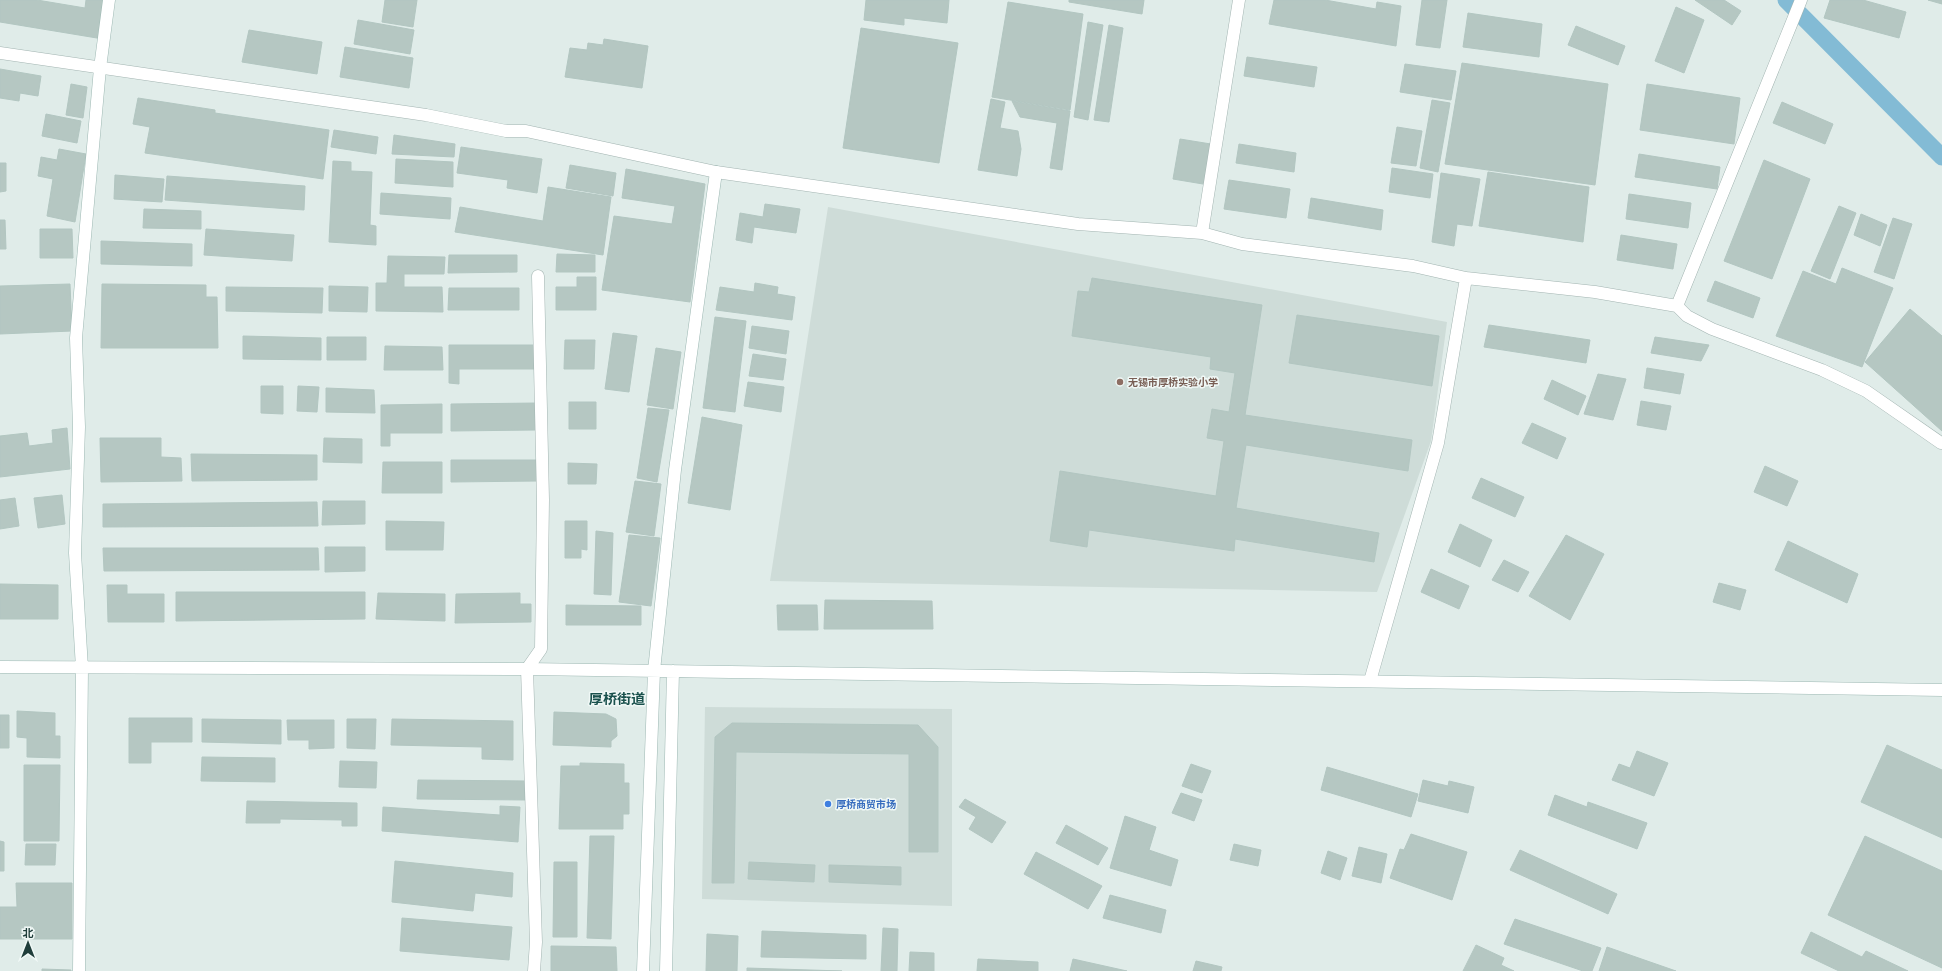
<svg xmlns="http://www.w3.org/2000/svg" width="1942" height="971" font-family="Helvetica,'Noto Sans SC',sans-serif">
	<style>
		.built { fill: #cedcd8 }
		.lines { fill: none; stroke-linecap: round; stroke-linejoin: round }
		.canal { stroke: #83bbd5; stroke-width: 17 }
		.building { fill: #b5c7c2; stroke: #b2c6c1 }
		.street-casing { stroke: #a2b4b1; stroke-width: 13 }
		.secondary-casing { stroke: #9db8b3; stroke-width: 13 }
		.street { stroke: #fff; stroke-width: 12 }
		.secondary { stroke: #fff; stroke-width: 12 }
		.education-dot { fill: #8d6e63; stroke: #f0f8f6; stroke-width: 1.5 }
		.shop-dot { fill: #3f7fe0; stroke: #f0f8f6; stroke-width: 1.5 }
		.labels { text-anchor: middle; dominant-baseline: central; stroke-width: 3; stroke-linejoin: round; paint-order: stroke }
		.education-label { font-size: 10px; font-weight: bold; fill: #785e54; stroke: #f0f8f6; text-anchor: start }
		.shop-label { font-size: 10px; font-weight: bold; fill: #366cbe; stroke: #f0f8f6; text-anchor: start }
		.district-label { font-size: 14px; font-weight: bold; fill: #1a514d; stroke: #f0f8f6 }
	</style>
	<rect width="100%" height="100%" fill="#e0ece9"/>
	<path class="built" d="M828,207L1447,322L1431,441L1377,592L770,581Z
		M705,707L952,709V906L702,899Z"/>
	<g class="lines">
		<path class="canal" d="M1786,0L1942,157"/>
	</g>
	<path class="building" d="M0,0H37L85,8L86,0H109L103,39L0,22Z
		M385,0H417L413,27L382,22Z
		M866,0H949L947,23L904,18V25L864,20Z
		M1069,0H1144L1142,14L1069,2Z
		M1274,0H1325L1376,9L1377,2L1401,6L1396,46L1269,24Z
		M1422,0H1447L1440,48L1416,45Z
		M1695,0H1724L1741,11L1732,25Z
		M1830,0H1863L1906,12L1899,38L1824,18Z
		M1928,0H1942V4Z
		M1008,2L1083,14L1070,110L992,97Z
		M1676,7L1704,20L1684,73L1655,61Z
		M1468,13L1542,24L1539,57L1463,47Z
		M358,20L414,30L410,54L354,44Z
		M1088,22L1103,25L1088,120L1074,117Z
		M1109,25L1123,28L1109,122L1094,120Z
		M1576,26L1625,46L1618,65L1568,45Z
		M861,28L958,43L939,163L843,148Z
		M249,30L322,42L317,74L242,62Z
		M604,39L648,46L642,88L565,77L570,48L587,50L588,43L603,45Z
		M345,47L413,58L409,88L340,77Z
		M1247,57L1317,67L1314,87L1244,76Z
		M1462,63L1608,84L1595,185L1445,164Z
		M1405,64L1456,71L1451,100L1400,92Z
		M0,69L41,76L38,96L20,93L19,101L0,98Z
		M71,84L87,87L83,118L66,115Z
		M1647,84L1740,98L1734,144L1640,130Z
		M138,98L215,110V113L329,130L323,179L145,153L150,127L133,124Z
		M991,99L1005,102L1000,128L1018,131L1021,149L1017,176L978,170Z
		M1432,100L1450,103L1438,172L1420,168Z
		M1012,101L1070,111L1062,170L1050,168L1057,123L1020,117Z
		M1782,102L1833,124L1825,144L1773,123Z
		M46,114L81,121L77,143L42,136Z
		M1397,127L1422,131L1416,166L1391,163Z
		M334,130L378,137L376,154L331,147Z
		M394,135L455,144L454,157L392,154Z
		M1180,139L1217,145L1209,185L1173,179Z
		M1239,144L1296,153L1294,172L1236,163Z
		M461,147L542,159L537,193L507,188L508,180L457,173Z
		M59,149L86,154L75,222L47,216L53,179L38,176L41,157L57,160Z
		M1639,154L1720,167L1717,189L1635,177Z
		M396,159L453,162V187L395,183Z
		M1764,160L1810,179L1772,279L1724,261Z
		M333,161L351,162V171L372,172L370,225L376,226V245L329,242Z
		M0,163H6V191L0,192Z
		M570,165L616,173L613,196L566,188Z
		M1392,168L1433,174L1430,198L1389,192Z
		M626,169L705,184L690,302L602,290L614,216L672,224L675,206L622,198Z
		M1488,172L1589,187L1583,242L1479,226Z
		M1441,173L1480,179L1472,226L1457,224L1454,246L1432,242Z
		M115,175L164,179L162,202L114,199Z
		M167,176L305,186L304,210L165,200Z
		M1229,180L1290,189L1286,218L1224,209Z
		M548,187L611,197L603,255L455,232L460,207L543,221Z
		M381,193L451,198L450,219L380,214Z
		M1629,194L1691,203L1688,228L1626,219Z
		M1311,198L1383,210L1381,230L1308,218Z
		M765,204L800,209L796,233L754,227L752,243L736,240L740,213L763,217Z
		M1839,206L1856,213L1830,279L1811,271Z
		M144,209L201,211V229L143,228Z
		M1861,214L1887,225L1880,246L1854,235Z
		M1893,218L1912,224L1894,279L1874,272Z
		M0,220H5L6,249H0Z
		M40,229H72L73,258H40Z
		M206,229L294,235L292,261L204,255Z
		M1621,235L1677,244L1673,269L1617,260Z
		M101,241L192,244V266L101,264Z
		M557,254L595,255V272H556Z
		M449,255H517V272L448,273Z
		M388,256L445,257L444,274H404V287H442L443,312L376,311V283H387Z
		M1842,268L1893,288L1862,367L1776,336L1803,271L1836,284Z
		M577,277H596V310H556V287H577Z
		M1092,278L1262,305L1245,415L1412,440L1408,471L1246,445L1236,508L1379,533L1374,562L1235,539L1234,551L1089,530L1087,547L1050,541L1060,471L1216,496L1224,441L1207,438L1212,409L1229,412L1235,373L1210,369L1211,357L1072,336L1078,291L1089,292Z
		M1715,281L1760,298L1753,318L1707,301Z
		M755,283L778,287L777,294L795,297L792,320L716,310L720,287L754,292Z
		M70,284L72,331L0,334V286Z
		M102,284L206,285V297H217L218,348H101Z
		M329,286L368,287L367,312L329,311Z
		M226,287L323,288L322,313L226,311Z
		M449,288H519V310H448Z
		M1910,309L1942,336V431L1865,362Z
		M1297,315L1439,336L1432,386L1289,363Z
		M715,317L746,321L735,412L703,408Z
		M1489,325L1590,340L1586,363L1484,347Z
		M752,326L789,331L786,354L749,348Z
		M613,333L637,336L629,392L605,389Z
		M243,336L321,338V360L243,359Z
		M327,337H366V360H327Z
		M1655,337L1709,345L1701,361L1651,353Z
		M565,340H595L594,369H564Z
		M449,345H536L535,369H459V384L449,383Z
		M385,346L442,347L443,370H384Z
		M656,348L681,352L673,409L647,405Z
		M753,354L786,359L783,380L749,376Z
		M1647,368L1684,374L1680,394L1644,388Z
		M1598,374L1626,379L1613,420L1584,414Z
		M1552,380L1586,396L1578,415L1544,399Z
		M748,382L784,387L781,412L744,406Z
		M261,386H283V414L261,413Z
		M298,386L319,387L317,412L297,411Z
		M326,388L374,390L375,413L326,412Z
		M1641,401L1671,406L1666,430L1637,425Z
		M569,402H596V429H569Z
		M537,403V430L451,431V404Z
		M442,404V433H390V446H381V405Z
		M648,408L669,410L657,482L637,478Z
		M702,417L742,425L730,510L688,503Z
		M1532,423L1566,438L1557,459L1522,443Z
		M67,428L70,469L0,477V436L27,433L29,446L53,443L52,430Z
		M100,438H161V457L181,458L182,481L101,482Z
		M324,438L362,439V463L323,462Z
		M191,454L317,455V480L192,481Z
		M451,460H538L539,481L451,482Z
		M383,462H442V493H382Z
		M568,463L597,464L596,484H568Z
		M1765,466L1798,481L1787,506L1754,492Z
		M1481,478L1524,497L1515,517L1472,498Z
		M635,481L661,484L654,536L626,532Z
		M62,495L65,524L38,528L34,498Z
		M15,498L19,526L0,529V500Z
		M323,501H365V524L322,525Z
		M317,502L318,526L103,527V504Z
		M386,521L444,522L443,550H386Z
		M565,521H587V550L581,549V558H565Z
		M1460,524L1492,540L1480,567L1448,552Z
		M596,531L613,533L611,595L594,594Z
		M629,535L660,538L651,606L619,602Z
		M1566,535L1604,554L1570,620L1529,596Z
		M1788,541L1858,574L1847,603L1775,570Z
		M325,547H365V571L325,572Z
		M103,548H318L319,570L104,571Z
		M1504,560L1529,572L1518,592L1492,580Z
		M1431,569L1469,586L1459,609L1421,592Z
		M1719,583L1746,590L1740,610L1713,602Z
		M0,584L58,585V619H0Z
		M107,585H127V594H164V622H108Z
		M176,592H365V619L176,621Z
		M378,593L445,594V621L376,619Z
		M520,593V604H531V622L455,623L456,594Z
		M825,600L932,601L933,629H824Z
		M566,605L641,606V625H566Z
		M777,605H817L818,630H778Z
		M17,711L55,713V736H60V758L27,757V738L17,737Z
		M554,712L606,714L616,719L617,736L611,741V747L553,745Z
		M0,715H9V748H0Z
		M129,718H192V742H151V763H129Z
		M202,719L281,720V744L202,742Z
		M347,719H376L375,749L347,748Z
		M392,719L513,721V760L482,759V747L391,745Z
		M287,720H334V748L309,749V740H288Z
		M732,723L918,725L938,747V852H909V754L736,752L734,883H712L715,737Z
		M1887,745L1942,770V838L1861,802Z
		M1637,751L1668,763L1654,796L1612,780L1619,764L1630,768Z
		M202,757L275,758V782L201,781Z
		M340,761L377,762L376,788L339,787Z
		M580,763L624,764V783H629V814H623V829H559L561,766H580Z
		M1191,764L1211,771L1202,793L1182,786Z
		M24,765H60L59,841H24Z
		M1327,767L1418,794L1411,817L1321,790Z
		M418,780L527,781V800L417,799Z
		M1423,780L1448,786L1449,781L1474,787L1468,813L1418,801Z
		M1181,793L1202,800L1194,821L1172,813Z
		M1555,795L1587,807L1588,802L1647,823L1637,849L1548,815Z
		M965,799L1006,822L992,843L969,829L976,817L959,807Z
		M247,801L357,803V826H342V820L280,819V823H246Z
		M500,806L520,807L518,842L382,831L383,807L500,815Z
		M1125,816L1156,827L1149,850L1178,860L1171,886L1110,868Z
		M1066,825L1108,848L1098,865L1056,843Z
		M1411,834L1467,852L1452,900L1390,878L1400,849L1404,850Z
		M590,836H614L611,939L587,938Z
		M1865,836L1942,871V968L1828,915Z
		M0,841L4,842V871H0Z
		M26,844H56L55,865H25Z
		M1234,844L1261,850L1258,866L1230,860Z
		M1359,847L1387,854L1381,883L1352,876Z
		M1520,850L1617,894L1608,914L1510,870Z
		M1328,851L1347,858L1340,880L1321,873Z
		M1036,852L1102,886L1088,909L1024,874Z
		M395,861L513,873L512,897L475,893L473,911L392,902Z
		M554,862H577V937H553Z
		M749,862L815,865L814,882L748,879Z
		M829,865L901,867V885L829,882Z
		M16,883H72V939H0V907H17Z
		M1110,895L1166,910L1161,933L1103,918Z
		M402,918L512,927L509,960L400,951Z
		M1515,919L1601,948L1592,971H1583L1504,944Z
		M883,928L898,929L897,971H881Z
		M762,931L866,935V959L761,957Z
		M1811,932L1862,957L1866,951L1908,971H1839L1801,953Z
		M707,934L738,936L737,971H706Z
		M1476,945L1504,958L1501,965L1514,971H1463Z
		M551,946L616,947L617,971H551Z
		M1607,947L1676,971H1599Z
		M910,952L934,953V971H909Z
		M978,959L1038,962V971H977Z
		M1073,959L1127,971H1070Z
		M1196,961L1222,967L1221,971H1193Z
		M747,968L842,971H747Z
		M42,969L71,970V971H42Z"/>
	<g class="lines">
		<defs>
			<path id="street" d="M0,53L426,115L506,131H526L716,172L1078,224L1202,233L1242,244L1413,266L1466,278L1595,292L1677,306L1687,316L1712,329L1822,370L1866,391L1941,443
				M1202,233L1239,0
				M1677,306L1801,0
				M1370,681L1438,443L1466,278
				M534,971L536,942L527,669L541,649L543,500L538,276"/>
			<path id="secondary" d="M0,667L527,669L1942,690
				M79,971L82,668L75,553L79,427L76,338L100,68L109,0
				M643,971L654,671L675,470L716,172
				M666,971L673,671"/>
		</defs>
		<use href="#street" class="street-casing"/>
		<use href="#secondary" class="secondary-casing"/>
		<use href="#street" class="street"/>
		<use href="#secondary" class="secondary"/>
	</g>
	<circle class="education-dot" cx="1120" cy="382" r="4"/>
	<circle class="shop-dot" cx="828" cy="804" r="4"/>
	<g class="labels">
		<g class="education-label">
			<text x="1128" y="382">无锡市厚桥实验小学</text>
		</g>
		<g class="shop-label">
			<text x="836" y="804">厚桥商贸市场</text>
		</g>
		<g class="district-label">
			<text x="617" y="699">厚桥街道</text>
		</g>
	</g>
	<g transform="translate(28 943)" stroke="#f0f8f6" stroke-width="3" paint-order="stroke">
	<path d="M0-3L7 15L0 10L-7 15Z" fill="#1f3d3a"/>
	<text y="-6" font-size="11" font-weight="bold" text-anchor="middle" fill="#1f3d3a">北</text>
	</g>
</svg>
